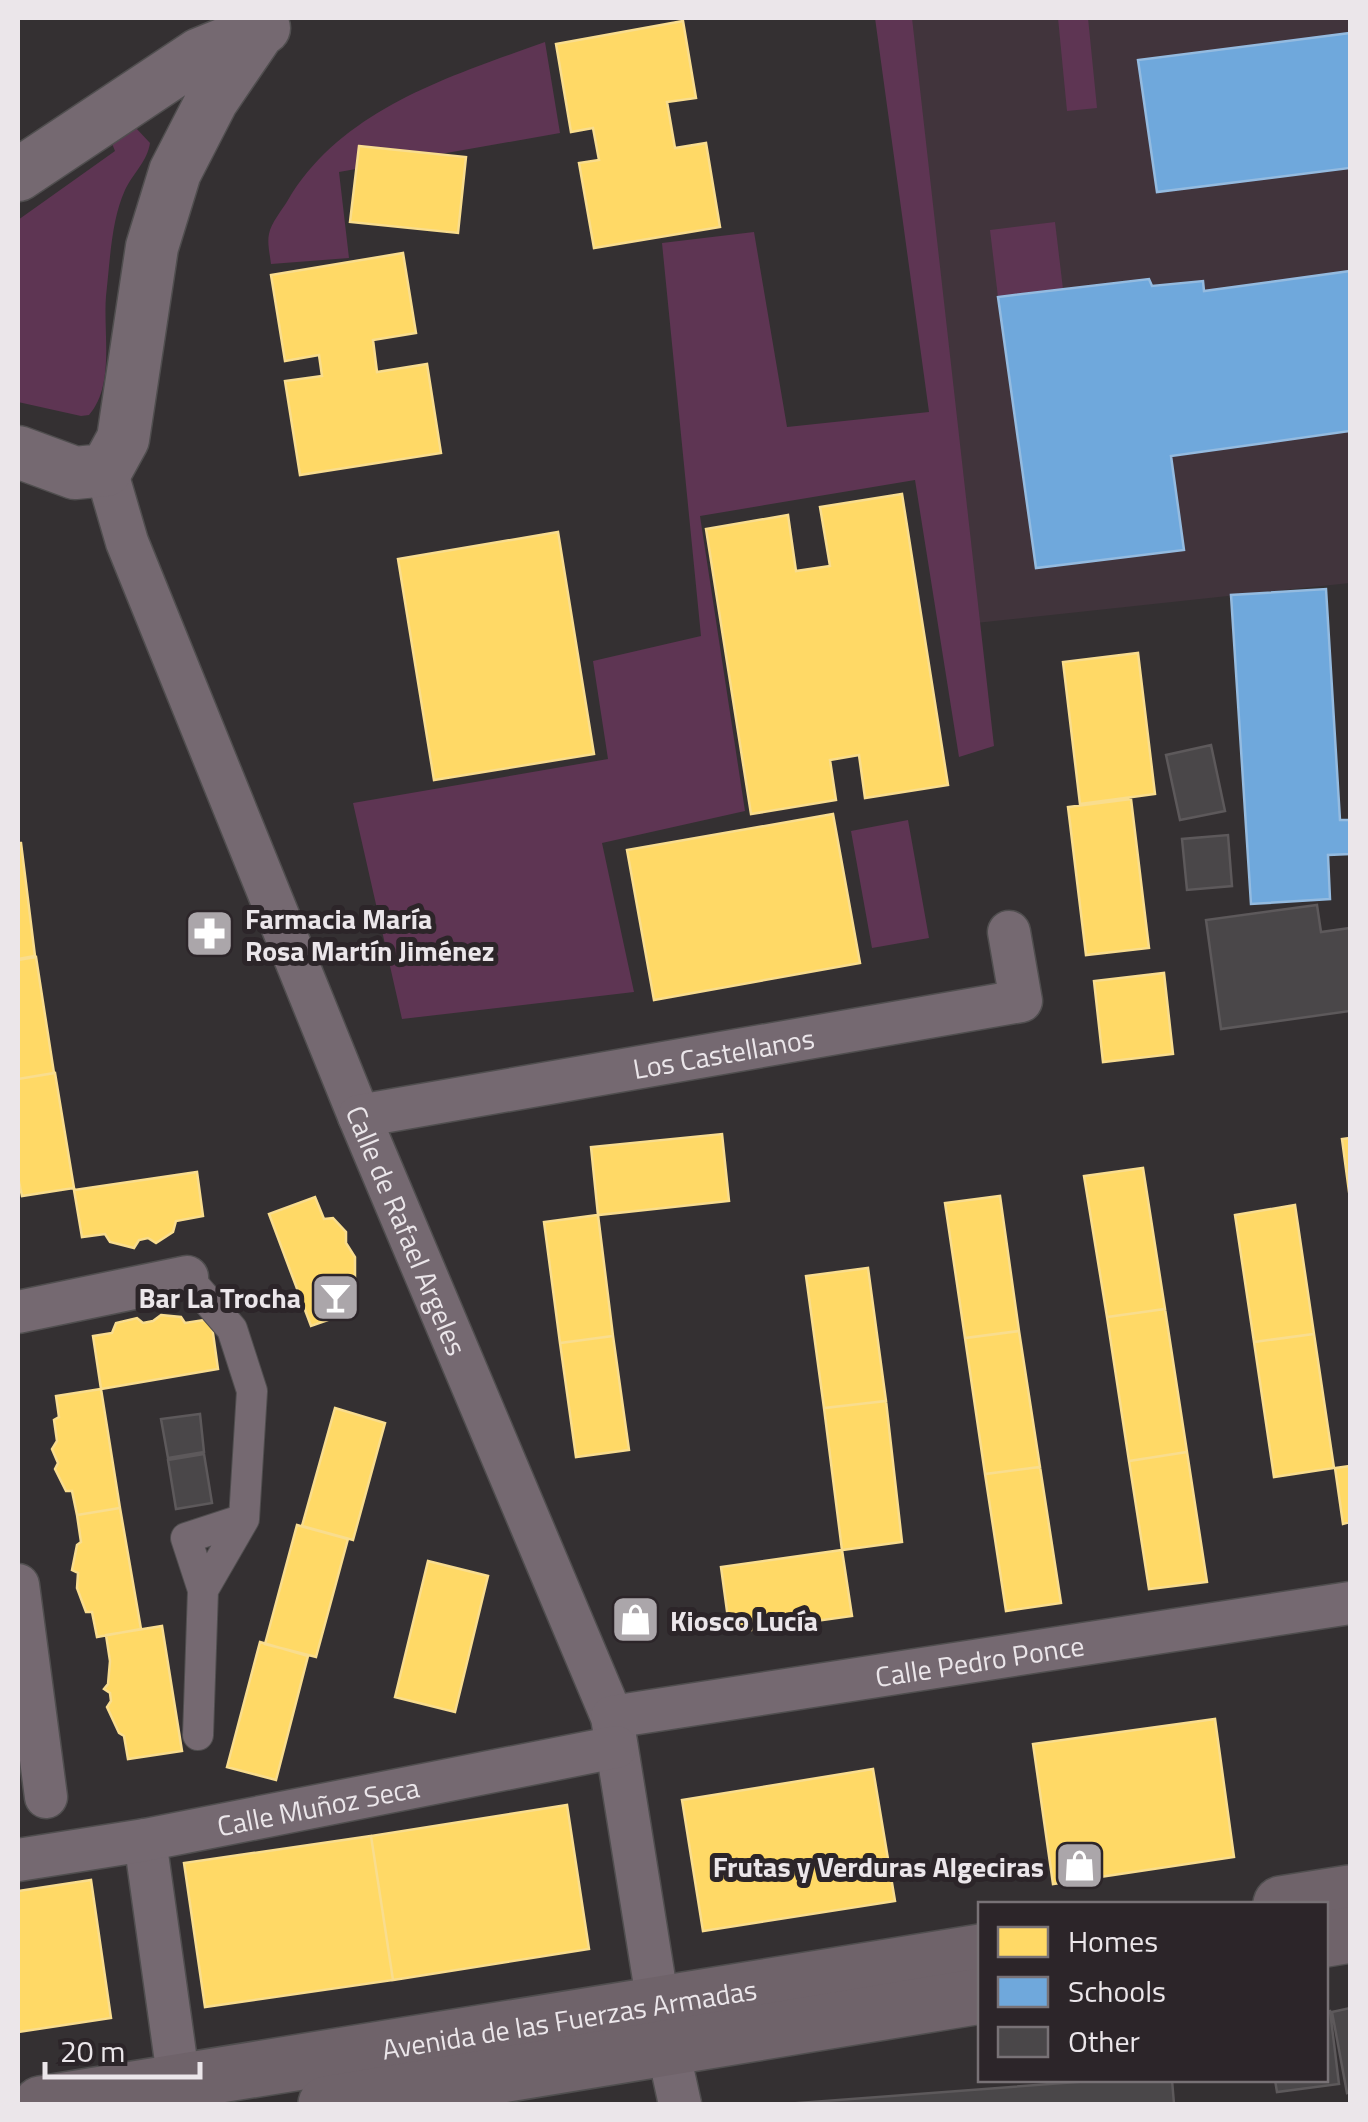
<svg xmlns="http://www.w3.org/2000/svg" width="1368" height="2122" font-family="'Titillium Web',sans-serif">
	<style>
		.built { fill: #41343c }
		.green { fill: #5e3553 }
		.homes { fill: #ffd966; stroke: #f9dd8e; stroke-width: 2.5 }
		.schools { fill: #6fa8dc; stroke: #94bbe0; stroke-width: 2.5 }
		.building { fill: #4a4749; stroke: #5d595b; stroke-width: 2.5 }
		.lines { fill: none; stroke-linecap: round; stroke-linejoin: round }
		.pedestrian-casing { stroke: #504e4f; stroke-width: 32 }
		.minor-casing { stroke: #504e4f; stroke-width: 45 }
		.tertiary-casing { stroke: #504e4f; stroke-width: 55 }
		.secondary-casing { stroke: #504e4f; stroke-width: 58 }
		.pedestrian { stroke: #756971; stroke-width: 30 }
		.minor { stroke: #756971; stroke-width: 42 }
		.tertiary { stroke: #756971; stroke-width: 52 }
		.secondary { stroke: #6f636a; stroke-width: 55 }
		.labels { text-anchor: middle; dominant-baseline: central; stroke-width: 10; stroke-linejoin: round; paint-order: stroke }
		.poi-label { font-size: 28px; font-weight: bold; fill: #ebe6ea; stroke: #2c2529; text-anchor: start }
		.street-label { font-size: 28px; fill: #ebe6ea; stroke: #2c2529 }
	</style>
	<rect width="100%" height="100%" fill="#343032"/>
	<path class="built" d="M899,18H1350V583L976,623Z"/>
	<path class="green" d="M875,18H912L994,746L959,757L915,480L700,516L745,811L602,843L634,992L402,1019L353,803L608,759L593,661L701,636L662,243L754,232L787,427L929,412Z
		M1058,18H1088L1097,108L1067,111Z
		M545,42L560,133L339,172L349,258L271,264C270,255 267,243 269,234C271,223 282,210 288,200C342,109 450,76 545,42Z
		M135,127L150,143C147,162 133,173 125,190C111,221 110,262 106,296C103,333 115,385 89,415L81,416L18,402V220L115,151L111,141Z
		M1055,222L1063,289L998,297L990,230Z
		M908,820L929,938L872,948L851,831Z"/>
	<path class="homes" d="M683,21L696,98L667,102L675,148L706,143L720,227L594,248L579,163L599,160L593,128L571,132L556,44Z
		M359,146L466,157L458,233L350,222Z
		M403,253L416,333L373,340L377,372L427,364L441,453L300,475L285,381L322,376L319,355L285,361L271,275Z
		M902,494L948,785L865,798L859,755L830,760L836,800L751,814L706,529L788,515L796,571L830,566L820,507Z
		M558,532L594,754L434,780L398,559Z
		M1138,653L1155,794L1080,804L1063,662Z
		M1131,799L1149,948L1086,955L1068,807Z
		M833,814L860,963L654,1000L627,850Z
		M18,843H21L35,956L18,959Z
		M36,957L54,1073L18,1079V960Z
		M1164,973L1173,1054L1103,1062L1094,981Z
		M55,1073L74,1188L22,1196L18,1177V1079Z
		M722,1134L729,1201L598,1215L591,1147Z
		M1350,1138V1199L1342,1139Z
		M1143,1168L1165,1309L1107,1317L1084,1176Z
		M197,1172L203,1216L176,1221L173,1232L156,1243L148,1238L139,1240L134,1248L110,1242L105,1234L82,1237L74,1190Z
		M1000,1196L1019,1331L965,1338L945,1203Z
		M315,1197L324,1219L333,1218L346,1232V1243L355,1257V1284L348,1292L354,1311L311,1326L269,1214Z
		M1295,1205L1314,1334L1254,1342L1235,1215Z
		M598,1215L613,1336L560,1343L544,1222Z
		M868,1268L886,1401L824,1408L806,1276Z
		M1165,1309L1187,1452L1129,1461L1107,1317Z
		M161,1315L181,1317L185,1323L211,1319L218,1369L101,1389L93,1336L112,1333L116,1323L137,1318L143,1323L153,1321Z
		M1019,1331L1040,1467L985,1474L965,1338Z
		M1314,1334L1334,1468L1274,1477L1254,1342Z
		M613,1336L629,1450L576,1457L560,1343Z
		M101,1389L120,1508L77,1515L72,1491H66L55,1469L58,1463L52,1449L57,1441L54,1420L59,1417L56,1396Z
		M886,1401L902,1542L842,1550L824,1408Z
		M335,1408L385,1423L353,1540L302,1526Z
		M1187,1452L1207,1582L1149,1589L1129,1461Z
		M1350,1466V1522L1343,1524L1335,1468Z
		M1040,1467L1061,1603L1006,1611L985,1474Z
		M120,1508L141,1629L97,1637L92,1612H86L77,1588L78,1573L72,1570L77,1545L81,1542L77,1515Z
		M297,1525L348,1539L316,1657L265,1644Z
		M842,1550L852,1616L730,1633L721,1567Z
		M428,1561L488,1576L455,1712L395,1697Z
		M162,1626L182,1751L128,1759L124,1736L119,1733L107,1707L111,1701L110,1693L104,1689L108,1684L110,1661L106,1635Z
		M260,1642L308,1656L276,1780L227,1767Z
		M1215,1719L1234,1857L1053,1884L1033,1744Z
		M873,1769L895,1901L703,1931L682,1800Z
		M567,1805L589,1949L393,1980L371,1836Z
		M371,1836L393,1980L205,2007L184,1863Z
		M91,1880L111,2018L18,2032V1891Z"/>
	<path class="schools" d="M1350,33V168L1157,192L1138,60Z
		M1350,271V431L1171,456L1184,550L1036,568L998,297L1149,279L1152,286L1203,281L1204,291Z
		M1326,589L1340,820H1350V854L1328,855L1330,899L1251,904L1231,595Z"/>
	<path class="building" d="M1211,745L1225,811L1180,820L1166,755Z
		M1228,835L1232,886L1187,890L1182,839Z
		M1317,905L1321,932L1350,928V1011L1221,1029L1206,920Z
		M200,1414L204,1452L168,1458L161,1419Z
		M204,1454L212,1503L176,1509L168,1460Z
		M1350,2008V2092L1347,2093L1332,2012Z
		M1330,2011L1339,2084L1277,2092L1275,2080H1326V2012Z
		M1104,2080H1172L1174,2104H785Z"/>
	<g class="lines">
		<defs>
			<path id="pedestrian" d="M187,1277L232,1329L252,1391L244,1519L186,1538L203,1590L198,1735
				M203,1590L244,1519"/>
			<g id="minor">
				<path id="s1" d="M106,470L127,542L359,1116L612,1717L658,2004L680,2104"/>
				<path id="s2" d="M359,1116L1021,1001L1009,932"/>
				<path d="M18,1312L187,1277"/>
				<path d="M18,1585L46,1797"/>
				<path id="s3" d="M612,1717L1350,1603"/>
				<path d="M145,1840L182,2104"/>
				<path id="s4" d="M18,1860L145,1840L616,1747"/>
			</g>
			<path id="tertiary" d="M18,175L200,54L264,28
				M18,452L75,473L106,470L123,439L152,247L175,172L212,100L259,31"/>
			<g id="secondary">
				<path d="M1281,1904L1350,1893"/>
				<path d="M1326,1939L1350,1935"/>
				<path id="s5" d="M41,2104L981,1952"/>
				<path d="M326,2104L981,1996"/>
			</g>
		</defs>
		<use href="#pedestrian" class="pedestrian-casing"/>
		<use href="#minor" class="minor-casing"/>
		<use href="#tertiary" class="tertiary-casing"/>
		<use href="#secondary" class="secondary-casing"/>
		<use href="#pedestrian" class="pedestrian"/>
		<use href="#minor" class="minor"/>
		<use href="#tertiary" class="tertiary"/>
		<use href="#secondary" class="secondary"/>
	</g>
	<defs>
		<symbol id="pharmacy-square" viewBox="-11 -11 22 22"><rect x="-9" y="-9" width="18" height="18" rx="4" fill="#aba6aa" stroke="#2c2529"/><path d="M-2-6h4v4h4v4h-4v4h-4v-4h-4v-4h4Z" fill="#fff"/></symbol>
		<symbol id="bar-square" viewBox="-11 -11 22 22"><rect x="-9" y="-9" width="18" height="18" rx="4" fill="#aba6aa" stroke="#2c2529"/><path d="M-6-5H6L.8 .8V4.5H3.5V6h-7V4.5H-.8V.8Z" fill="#fff"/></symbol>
		<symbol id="shop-square" viewBox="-11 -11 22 22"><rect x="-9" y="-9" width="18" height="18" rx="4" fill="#aba6aa" stroke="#2c2529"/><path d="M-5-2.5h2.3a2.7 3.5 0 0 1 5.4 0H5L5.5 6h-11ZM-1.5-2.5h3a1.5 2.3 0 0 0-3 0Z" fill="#fff"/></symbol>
	</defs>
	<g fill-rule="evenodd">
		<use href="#pharmacy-square" x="182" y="906" width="55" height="55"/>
		<use href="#bar-square" x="308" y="1270" width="55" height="55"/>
		<use href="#shop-square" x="608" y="1592" width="55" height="55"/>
		<use href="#shop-square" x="1052" y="1838" width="55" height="55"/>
	</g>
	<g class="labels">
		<g class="poi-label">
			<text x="245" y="918">Farmacia María<tspan x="245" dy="32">Rosa Martín Jiménez</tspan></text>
			<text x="301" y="1297" text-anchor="end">Bar La Trocha</text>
			<text x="670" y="1620">Kiosco Lucía</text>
			<text x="1044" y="1866" text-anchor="end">Frutas y Verduras Algeciras</text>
		</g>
		<g class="street-label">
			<text stroke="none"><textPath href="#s2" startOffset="370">Los Castellanos</textPath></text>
			<text stroke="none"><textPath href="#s1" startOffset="818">Calle de Rafael Argeles</textPath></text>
			<text stroke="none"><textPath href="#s3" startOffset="372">Calle Pedro Ponce</textPath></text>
			<text stroke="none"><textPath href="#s4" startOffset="305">Calle Muñoz Seca</textPath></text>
			<text stroke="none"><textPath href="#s5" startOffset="535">Avenida de las Fuerzas Armadas</textPath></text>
		</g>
	</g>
	<rect width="1368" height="2122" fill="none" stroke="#ebe6ea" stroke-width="40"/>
	<rect x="978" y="1902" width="350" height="180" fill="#2c2529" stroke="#787276" stroke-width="2.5"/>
	<rect x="998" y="1927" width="50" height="30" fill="#ffd966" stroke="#787276" stroke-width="2.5"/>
	<text x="1068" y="1952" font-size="30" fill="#ebe6ea">Homes</text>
	<rect x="998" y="1977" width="50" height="30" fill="#6fa8dc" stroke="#787276" stroke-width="2.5"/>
	<text x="1068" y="2002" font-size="30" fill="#ebe6ea">Schools</text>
	<rect x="998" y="2027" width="50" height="30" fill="#4a4749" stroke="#787276" stroke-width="2.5"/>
	<text x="1068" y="2052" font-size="30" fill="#ebe6ea">Other</text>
	<path d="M45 2062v15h155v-15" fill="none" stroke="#ebe6ea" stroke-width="5"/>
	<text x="60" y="2062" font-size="30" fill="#ebe6ea" stroke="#2c2529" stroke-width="8" paint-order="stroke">20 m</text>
</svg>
